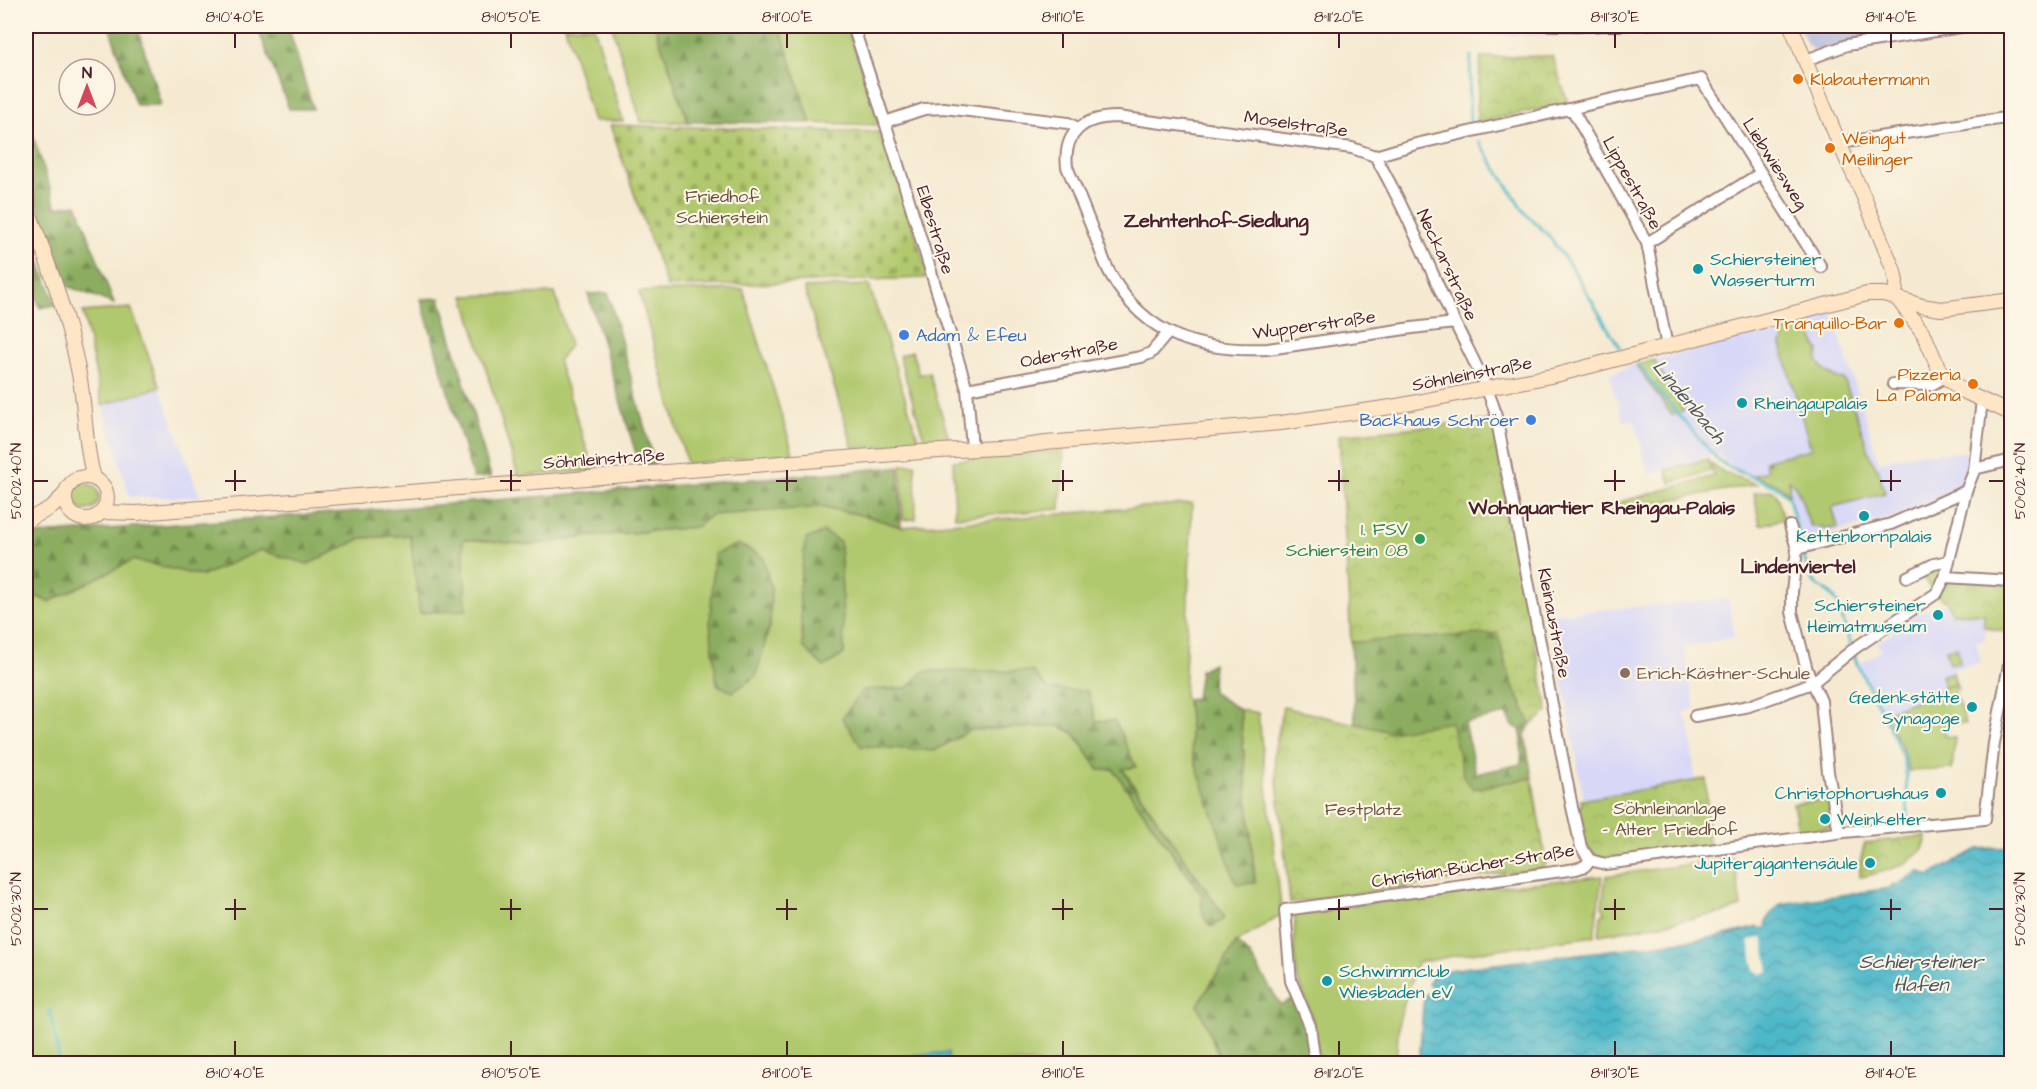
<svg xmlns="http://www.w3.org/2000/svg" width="2037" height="1089" font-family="'Architects Daughter',sans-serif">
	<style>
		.built { fill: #d7d7f8 }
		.railway { fill: #bfc2dd }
		.green { fill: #b1c96e; stroke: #7e744c; stroke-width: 1.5; fill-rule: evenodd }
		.forest { fill: url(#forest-firs); stroke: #6b6646; stroke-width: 1.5; fill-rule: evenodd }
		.cemetery { fill: url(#cemetery-stones); stroke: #7e744c; stroke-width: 1.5 }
		.park { fill: url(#park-crowns); stroke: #7e744c; stroke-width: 1.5 }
		.water { fill: url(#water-waves); stroke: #4c6c7a; stroke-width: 1.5 }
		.pier { fill: #f5ead1 }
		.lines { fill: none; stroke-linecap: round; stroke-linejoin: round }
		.stream { stroke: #4db8c9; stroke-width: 3 }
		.street-casing { stroke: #a0847e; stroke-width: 14 }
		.secondary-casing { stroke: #a0847e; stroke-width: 16 }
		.street { stroke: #fff; stroke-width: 10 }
		.secondary { stroke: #fde5c5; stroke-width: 14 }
		.rail-casing { stroke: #4a1f2b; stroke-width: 5 }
		.rail { stroke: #fcf5e5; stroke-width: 3; stroke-dasharray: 9; stroke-linecap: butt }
		.ticks { fill: none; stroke: #4a1f2b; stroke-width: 2 }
		.food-dot { fill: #e8710a; stroke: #fcf5e5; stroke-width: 2 }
		.culture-dot { fill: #0f9aa8; stroke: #fcf5e5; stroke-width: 2 }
		.shop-dot { fill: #3f7fe0; stroke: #fcf5e5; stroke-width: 2 }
		.leisure-dot { fill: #2e9e5b; stroke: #fcf5e5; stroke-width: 2 }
		.education-dot { fill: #8d6e63; stroke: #fcf5e5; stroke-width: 2 }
		.labels { text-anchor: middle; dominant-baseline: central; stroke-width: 4.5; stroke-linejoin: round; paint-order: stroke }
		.food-label { font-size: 18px; fill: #c56008; stroke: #fcf5e5; text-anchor: start }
		.street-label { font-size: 18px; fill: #4a1f2b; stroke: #fcf5e5 }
		.park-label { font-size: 18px; fill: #69523f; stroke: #fcf5e5 }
		.culture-label { font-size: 18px; fill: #0d838f; stroke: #fcf5e5; text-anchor: start }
		.shop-label { font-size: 18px; fill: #366cbe; stroke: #fcf5e5; text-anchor: start }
		.leisure-label { font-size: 18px; fill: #27864d; stroke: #fcf5e5; text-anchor: end }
		.education-label { font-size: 18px; fill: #785e54; stroke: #fcf5e5; text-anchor: start }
		.neighbourhood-label { font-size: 20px; font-weight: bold; fill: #4a1f2b; stroke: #fcf5e5 }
		.water-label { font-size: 20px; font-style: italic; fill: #4b5562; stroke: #fcf5e5 }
		.neatline { fill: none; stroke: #4a1f2b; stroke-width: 2 }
		.ticks-label { font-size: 15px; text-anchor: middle; fill: #4a1f2b }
	</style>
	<defs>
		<pattern id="forest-firs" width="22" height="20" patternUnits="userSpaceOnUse" patternTransform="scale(1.5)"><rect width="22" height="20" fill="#8cad61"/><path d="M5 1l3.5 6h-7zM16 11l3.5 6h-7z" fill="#748c50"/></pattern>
		<pattern id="cemetery-stones" width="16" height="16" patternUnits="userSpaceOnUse" patternTransform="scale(1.5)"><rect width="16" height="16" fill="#b1c96e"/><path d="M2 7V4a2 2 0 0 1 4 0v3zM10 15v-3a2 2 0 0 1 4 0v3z" fill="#9aac5f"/></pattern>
		<pattern id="park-crowns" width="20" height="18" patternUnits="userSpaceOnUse" patternTransform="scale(1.5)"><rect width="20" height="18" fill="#b1c96e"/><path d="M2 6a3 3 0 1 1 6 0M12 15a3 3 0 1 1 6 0" fill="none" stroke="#9aac5f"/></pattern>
		<pattern id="water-waves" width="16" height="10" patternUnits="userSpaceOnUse" patternTransform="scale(1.5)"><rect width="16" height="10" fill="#4db8c9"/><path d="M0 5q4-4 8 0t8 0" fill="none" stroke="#4295a3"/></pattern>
	</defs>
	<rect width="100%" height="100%" fill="#fcf5e5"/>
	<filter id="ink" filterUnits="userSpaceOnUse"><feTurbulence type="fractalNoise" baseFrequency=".0167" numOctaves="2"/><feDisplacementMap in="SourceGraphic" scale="12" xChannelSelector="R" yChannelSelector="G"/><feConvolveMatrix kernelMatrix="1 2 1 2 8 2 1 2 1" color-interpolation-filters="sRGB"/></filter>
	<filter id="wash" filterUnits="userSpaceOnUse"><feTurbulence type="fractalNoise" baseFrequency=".008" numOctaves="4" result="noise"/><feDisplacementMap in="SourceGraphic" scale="24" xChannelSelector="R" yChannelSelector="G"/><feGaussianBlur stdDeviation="1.35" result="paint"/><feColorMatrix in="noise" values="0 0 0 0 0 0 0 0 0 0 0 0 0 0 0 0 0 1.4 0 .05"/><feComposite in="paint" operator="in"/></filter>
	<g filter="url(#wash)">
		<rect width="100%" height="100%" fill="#f5ead1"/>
		<path class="built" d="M1832,312L1879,462L1925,451V453L1970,452L1965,482L1947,495L1893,517L1802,540L1787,487L1733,468L1717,453L1701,457L1702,460L1649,475L1634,420L1623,422L1609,374L1636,365L1673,414L1684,411L1654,360Z
			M160,387L200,497H130L102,405Z
			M1729,599L1734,637L1684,647L1695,709L1684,712L1686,721L1690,725L1695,781L1584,799L1550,614Z
			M1948,603L1984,614L1985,640L1976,641L1981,662L1953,670L1958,689L1954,690L1966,724L1946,722L1945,736L1955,737L1952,769L1909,771L1901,745L1883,713L1859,664L1881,651L1877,643L1906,623L1905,621L1923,611Z"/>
		<path class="railway" d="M1366,26H1947L1815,51L1807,45L1799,26L1675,33L1471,35Z"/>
		<path class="green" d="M565,26H594L623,121H593Z
			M612,26H655L688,122H641Z
			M779,26H847L880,125L811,123Z
			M869,285L920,444L853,448L804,288Z
			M743,289L793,453L687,464L639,292Z
			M555,293L570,345L558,361L594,471L518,476L464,296Z
			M131,308L160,387L102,405L83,312Z
			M1810,317L1813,338L1819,352L1817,361C1823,370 1833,379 1844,379L1872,461L1878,469L1885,493L1832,507L1838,527L1827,529L1811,526C1801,510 1805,493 1789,480V495L1780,486L1753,475L1767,471L1765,461L1769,463L1767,460L1811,449L1781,344L1784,340L1785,324Z
			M912,351L919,375L929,372L950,442L926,445L899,356Z
			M1064,451L1060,509L955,517L953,461Z
			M915,464L916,519L903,520L901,465Z
			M1711,464L1725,473L1757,484L1608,512L1606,506L1714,476Z
			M73 497a13 13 0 1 1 26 0a13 13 0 1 1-26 0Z
			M1770,490L1776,493L1784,519L1760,525L1754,493Z
			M1192,503L1184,698L1187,699L1192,753L1255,883L1240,710L1258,713L1282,914L1236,943L1198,1005L1222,1063H26V592L49,602L133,560L202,576L260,550L308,564L362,538L411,535L420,613L466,609L462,539L533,545L584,537L696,527L711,515L824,507L870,517L901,527ZM840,543L844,654L824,666ZM907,688L1088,691L1096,721L1136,767L1122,768L1224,916L1201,906L1203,896L1113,769L1099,770L1074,733L1059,726L970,730L934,751L863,690Z
			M1957,647L1960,662L1950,664L1946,649Z
			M1956,684L1958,689L1954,690L1966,724L1946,722L1945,736L1955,737L1952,769L1909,771L1901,745L1883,713L1943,691L1942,689Z
			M1830,799L1836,827L1799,832L1793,804Z
			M1734,858L1741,907L1722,913L1599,935L1601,916L1605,913L1602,906L1606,876Z
			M1602,876L1594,936L1463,954L1417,963L1399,1020L1396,1063H1320L1312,1017L1297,977L1294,950L1295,913L1447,892Z"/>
		<path class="forest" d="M109,26H137L161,105H136Z
			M257,26H288L313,109H289Z
			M655,26H779L811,123L688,122Z
			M26,114L56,207L77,204L114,304L67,286L26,173Z
			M26,223L56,305L40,308L26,271Z
			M608,293L655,466L640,467L588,294Z
			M440,298L491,477L473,478L421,299Z
			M899,467L901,527L870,517L824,507L711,515L696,527L584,537L533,545L463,539L466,610L420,613L410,535L362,538L308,564L260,550L202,576L133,560L49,602L26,592V537L50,533L375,510Z
			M824,532L840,542L844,654L824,667L803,647L799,588L806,539Z
			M738,544L763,557L771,588L770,625L756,676L733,692L717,685L710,623L714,554Z
			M1499,633L1503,656L1513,687L1528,716L1530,725L1525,735L1532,778L1473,789L1464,778L1450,722L1390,732L1355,722L1351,642ZM1507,714L1513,726L1520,729L1522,740L1521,764L1476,774L1464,723Z
			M1213,663L1212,692L1240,710L1255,883L1236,884L1192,753L1187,699L1196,698L1200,670Z
			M924,671H1032L1048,689L1088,691L1096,721H1115L1136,767L1122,769L1224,916L1223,920L1211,927C1202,918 1200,908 1203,896L1113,769L1099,770L1074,733L1059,726L970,730L934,751L861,746L842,718L863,690L907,688Z
			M1236,943L1249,954L1281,1005L1293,998L1307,1031L1311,1063H1222L1198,1005Z"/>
		<path class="cemetery" d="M610,125L879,132L884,136L928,274L924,278L667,287Z"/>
		<path class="park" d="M1552,56L1568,103L1476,123L1481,57Z
			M1654,360L1684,411L1672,415L1636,365Z
			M1492,420L1548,712L1530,725C1527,710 1518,699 1513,685C1506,668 1502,651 1498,633L1351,642L1339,435Z
			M1708,459L1711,471L1670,483L1666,470Z
			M1938,566L1941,578L2011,584V633L1984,627V614L1951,613L1948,603L1932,592L1922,574Z
			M1953,672L1956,684L1944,688L1941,676Z
			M1283,707L1390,732L1451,722L1464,778L1473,789L1532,778L1546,863L1543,868L1290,903L1274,753Z
			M1706,779L1708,847L1615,859C1579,857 1583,836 1577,807L1582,805L1581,800Z
			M1926,836C1928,862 1880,873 1860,877V862L1865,843Z"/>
		<path class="water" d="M2011,847V1063L1419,1064L1423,1004L1425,995L1431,992L1432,988L1428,984L1435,974L1447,970L1716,937L1758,927L1760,929L1767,927L1766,922L1773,912L1781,904L1890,888L1893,884H1895L1896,886L1919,871L1929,876L1978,849Z
			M948,1052L949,1063H833Z"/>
		<path class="pier" d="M1763,938L1769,972L1759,974V972H1755L1749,940Z"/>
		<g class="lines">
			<path class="stream" d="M1470,123L1469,98L1471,56
				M1479,142L1525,213L1548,235L1574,271L1610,332L1620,347
				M1638,365L1677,413L1719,461L1731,468L1779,488L1789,498L1801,545
				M1802,551L1810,576L1816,584L1833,596L1838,604L1851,646
				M1853,652L1858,666L1893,734L1903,758L1906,771L1908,819
				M50,1010L60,1064"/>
		</g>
	</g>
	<g filter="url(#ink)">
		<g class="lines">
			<defs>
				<path id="street" d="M853,26L885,122L967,389L972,448
					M1806,60L1847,45L1967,26
					M1572,109L1647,243L1667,347
					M2009,117L2012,137
					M885,122L924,109L944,108L1068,123L1078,128
					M1839,143L2012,117
					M1375,156C1406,209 1429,267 1455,323C1469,352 1485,380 1495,411L1572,807L1581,847L1590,860L1605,864L1844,832L1985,819L1994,743L2012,649
					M1647,243L1761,173
					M1455,323L1412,328L1268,349C1201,352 1146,337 1111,275C1104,263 1100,249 1095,236C1086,213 1077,190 1067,167C1063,133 1083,117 1117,117L1352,148L1375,156L1416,144L1701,79L1821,267
					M1893,384L1931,385L1945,377
					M967,389L1141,357L1151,353L1168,333
					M1974,469L2012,460
					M1790,526L1797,549L1792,592V612L1807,670L1821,701L1828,772L1839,832
					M1797,549L1891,524L1966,491
					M1907,577L1934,564L1949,561
					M1945,577L2012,581
					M1695,716L1749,706L1812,683L1855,648L1937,593L1945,577L1966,491L1974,471L1982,400
					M1315,1064L1310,1026L1291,981L1285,910L1576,869L1585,866L1590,860"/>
				<path id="secondary" d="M1791,26L1839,143L1863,195L1894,271L1896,282L1895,298
					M26,204C47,260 68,315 79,374C86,409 84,444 94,478
					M1899,301L1924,334L1938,367L1945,377L1963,391L2012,414
					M65 498a21 21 0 1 1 42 0a21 21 0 1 1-42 0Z
					M101,512L137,513L921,452L1016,447L1046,443L1281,423L1391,407L1556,375L1867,294H1884L1922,306L1941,309L2012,300
					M26,521L52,507L65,494"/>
			</defs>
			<use href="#street" class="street-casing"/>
			<use href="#secondary" class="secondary-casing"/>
			<use href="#street" class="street"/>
			<use href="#secondary" class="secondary"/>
			<defs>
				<path id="rail" d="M1460,26L1587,30L1706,26"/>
			</defs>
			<use href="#rail" class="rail-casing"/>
			<use href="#rail" class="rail"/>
		</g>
	</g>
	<path class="ticks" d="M235,33V48M511,33V48M787,33V48M1063,33V48M1339,33V48M1615,33V48M1891,33V48M235,470V491M511,470V491M787,470V491M1063,470V491M1339,470V491M1615,470V491M1891,470V491M33,481H48M225,481H246M500,481H521M776,481H797M1052,481H1073M1328,481H1349M1604,481H1625M1880,481H1901M1989,481H2004M235,899V920M511,899V920M787,899V920M1063,899V920M1339,899V920M1615,899V920M1891,899V920M33,909H48M225,909H246M500,909H521M776,909H797M1052,909H1073M1328,909H1349M1604,909H1625M1880,909H1901M1989,909H2004M235,1041V1056M511,1041V1056M787,1041V1056M1063,1041V1056M1339,1041V1056M1615,1041V1056M1891,1041V1056"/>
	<g class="food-dot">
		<circle cx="1798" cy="79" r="6"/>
		<circle cx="1830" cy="148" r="6"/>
		<circle cx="1899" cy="323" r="6"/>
		<circle cx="1973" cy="384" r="6"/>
	</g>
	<g class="culture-dot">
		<circle cx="1698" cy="269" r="6"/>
		<circle cx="1742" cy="403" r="6"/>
		<circle cx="1864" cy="516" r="6"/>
		<circle cx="1938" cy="615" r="6"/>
		<circle cx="1972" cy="707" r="6"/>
		<circle cx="1941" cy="793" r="6"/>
		<circle cx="1825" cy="819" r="6"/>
		<circle cx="1870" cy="863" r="6"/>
		<circle cx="1327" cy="981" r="6"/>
	</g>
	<g class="shop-dot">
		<circle cx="904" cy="335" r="6"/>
		<circle cx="1531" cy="420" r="6"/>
	</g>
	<circle class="leisure-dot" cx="1420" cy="539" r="6"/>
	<circle class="education-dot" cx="1625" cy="673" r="6"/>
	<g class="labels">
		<g class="food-label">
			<text x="1810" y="79">Klabautermann</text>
			<text x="1842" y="138">Weingut<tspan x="1842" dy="21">Meilinger</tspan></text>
			<text x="1887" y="323" text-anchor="end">Tranquillo-Bar</text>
			<text x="1961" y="374" text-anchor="end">Pizzeria<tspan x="1961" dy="21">La Paloma</tspan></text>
		</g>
		<g class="street-label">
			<text transform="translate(1296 124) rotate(8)">Moselstraße</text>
			<text transform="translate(1775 164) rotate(57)">Liebwiesweg</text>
			<text transform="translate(1632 183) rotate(61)">Lippestraße</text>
			<text transform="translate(935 230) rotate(73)">Elbestraße</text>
			<text transform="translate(1447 265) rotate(65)">Neckarstraße</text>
			<text transform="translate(1314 325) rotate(-8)">Wupperstraße</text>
			<text transform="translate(1069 353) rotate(-11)">Oderstraße</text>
			<text transform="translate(1472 374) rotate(-11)">Söhnleinstraße</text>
			<text transform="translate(604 459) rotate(-4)">Söhnleinstraße</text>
			<text transform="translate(1554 623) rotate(79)">Kleinaustraße</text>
			<text transform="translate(1473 866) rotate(-9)">Christian-Bücher-Straße</text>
		</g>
		<g class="park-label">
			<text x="722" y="196">Friedhof<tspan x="722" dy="21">Schierstein</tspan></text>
			<text x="1670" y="808">Söhnleinanlage<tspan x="1670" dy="21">- Alter Friedhof</tspan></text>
			<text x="1363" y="809">Festplatz</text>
		</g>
		<g class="culture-label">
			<text x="1710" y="259">Schiersteiner<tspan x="1710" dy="21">Wasserturm</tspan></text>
			<text x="1754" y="403">Rheingaupalais</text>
			<text x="1864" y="536" text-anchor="middle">Kettenbornpalais</text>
			<text x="1926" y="605" text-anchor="end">Schiersteiner<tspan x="1926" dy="21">Heimatmuseum</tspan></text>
			<text x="1960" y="697" text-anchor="end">Gedenkstätte<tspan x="1960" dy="21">Synagoge</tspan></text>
			<text x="1929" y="793" text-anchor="end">Christophorushaus</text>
			<text x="1837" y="819">Weinkelter</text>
			<text x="1858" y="863" text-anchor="end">Jupitergigantensäule</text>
			<text x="1339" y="971">Schwimmclub<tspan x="1339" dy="21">Wiesbaden eV</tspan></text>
		</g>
		<g class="shop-label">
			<text x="916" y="335">Adam &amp; Efeu</text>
			<text x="1519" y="420" text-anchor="end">Backhaus Schröer</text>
		</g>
		<g class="leisure-label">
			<text x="1408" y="529">1. FSV<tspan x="1408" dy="21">Schierstein 08</tspan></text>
		</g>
		<g class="education-label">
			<text x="1637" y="673">Erich-Kästner-Schule</text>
		</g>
		<g class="neighbourhood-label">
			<text x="1216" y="221">Zehntenhof-Siedlung</text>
			<text x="1602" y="508">Wohnquartier Rheingau-Palais</text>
			<text x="1798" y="567">Lindenviertel</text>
		</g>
		<g class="water-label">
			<text transform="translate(1689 402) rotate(50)">Lindenbach</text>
			<text x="1921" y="962">Schiersteiner<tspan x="1921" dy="23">Hafen</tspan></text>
		</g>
	</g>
	<rect width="2037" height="1089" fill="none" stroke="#fcf5e5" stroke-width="66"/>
	<g transform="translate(87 87)"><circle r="28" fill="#fcf5e5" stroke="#b59f9b" stroke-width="1.5"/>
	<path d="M0-4.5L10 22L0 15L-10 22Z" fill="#d1495b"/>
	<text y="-9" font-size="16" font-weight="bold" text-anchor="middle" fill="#4a1f2b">N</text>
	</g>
	<rect x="33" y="33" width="1971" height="1023" class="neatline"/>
	<g class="ticks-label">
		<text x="235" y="22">8°10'40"E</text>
		<text x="511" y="22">8°10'50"E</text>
		<text x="787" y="22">8°11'00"E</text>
		<text x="1063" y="22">8°11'10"E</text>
		<text x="1339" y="22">8°11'20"E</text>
		<text x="1615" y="22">8°11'30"E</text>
		<text x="1891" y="22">8°11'40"E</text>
		<text transform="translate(16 481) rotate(-90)" y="5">50°02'40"N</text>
		<text transform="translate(2020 481) rotate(-90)" y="5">50°02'40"N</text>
		<text transform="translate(16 909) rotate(-90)" y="5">50°02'30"N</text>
		<text transform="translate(2020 909) rotate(-90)" y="5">50°02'30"N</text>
		<text x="235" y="1078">8°10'40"E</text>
		<text x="511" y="1078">8°10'50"E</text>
		<text x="787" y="1078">8°11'00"E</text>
		<text x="1063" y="1078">8°11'10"E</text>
		<text x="1339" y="1078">8°11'20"E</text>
		<text x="1615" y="1078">8°11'30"E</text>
		<text x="1891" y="1078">8°11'40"E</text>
	</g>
</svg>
